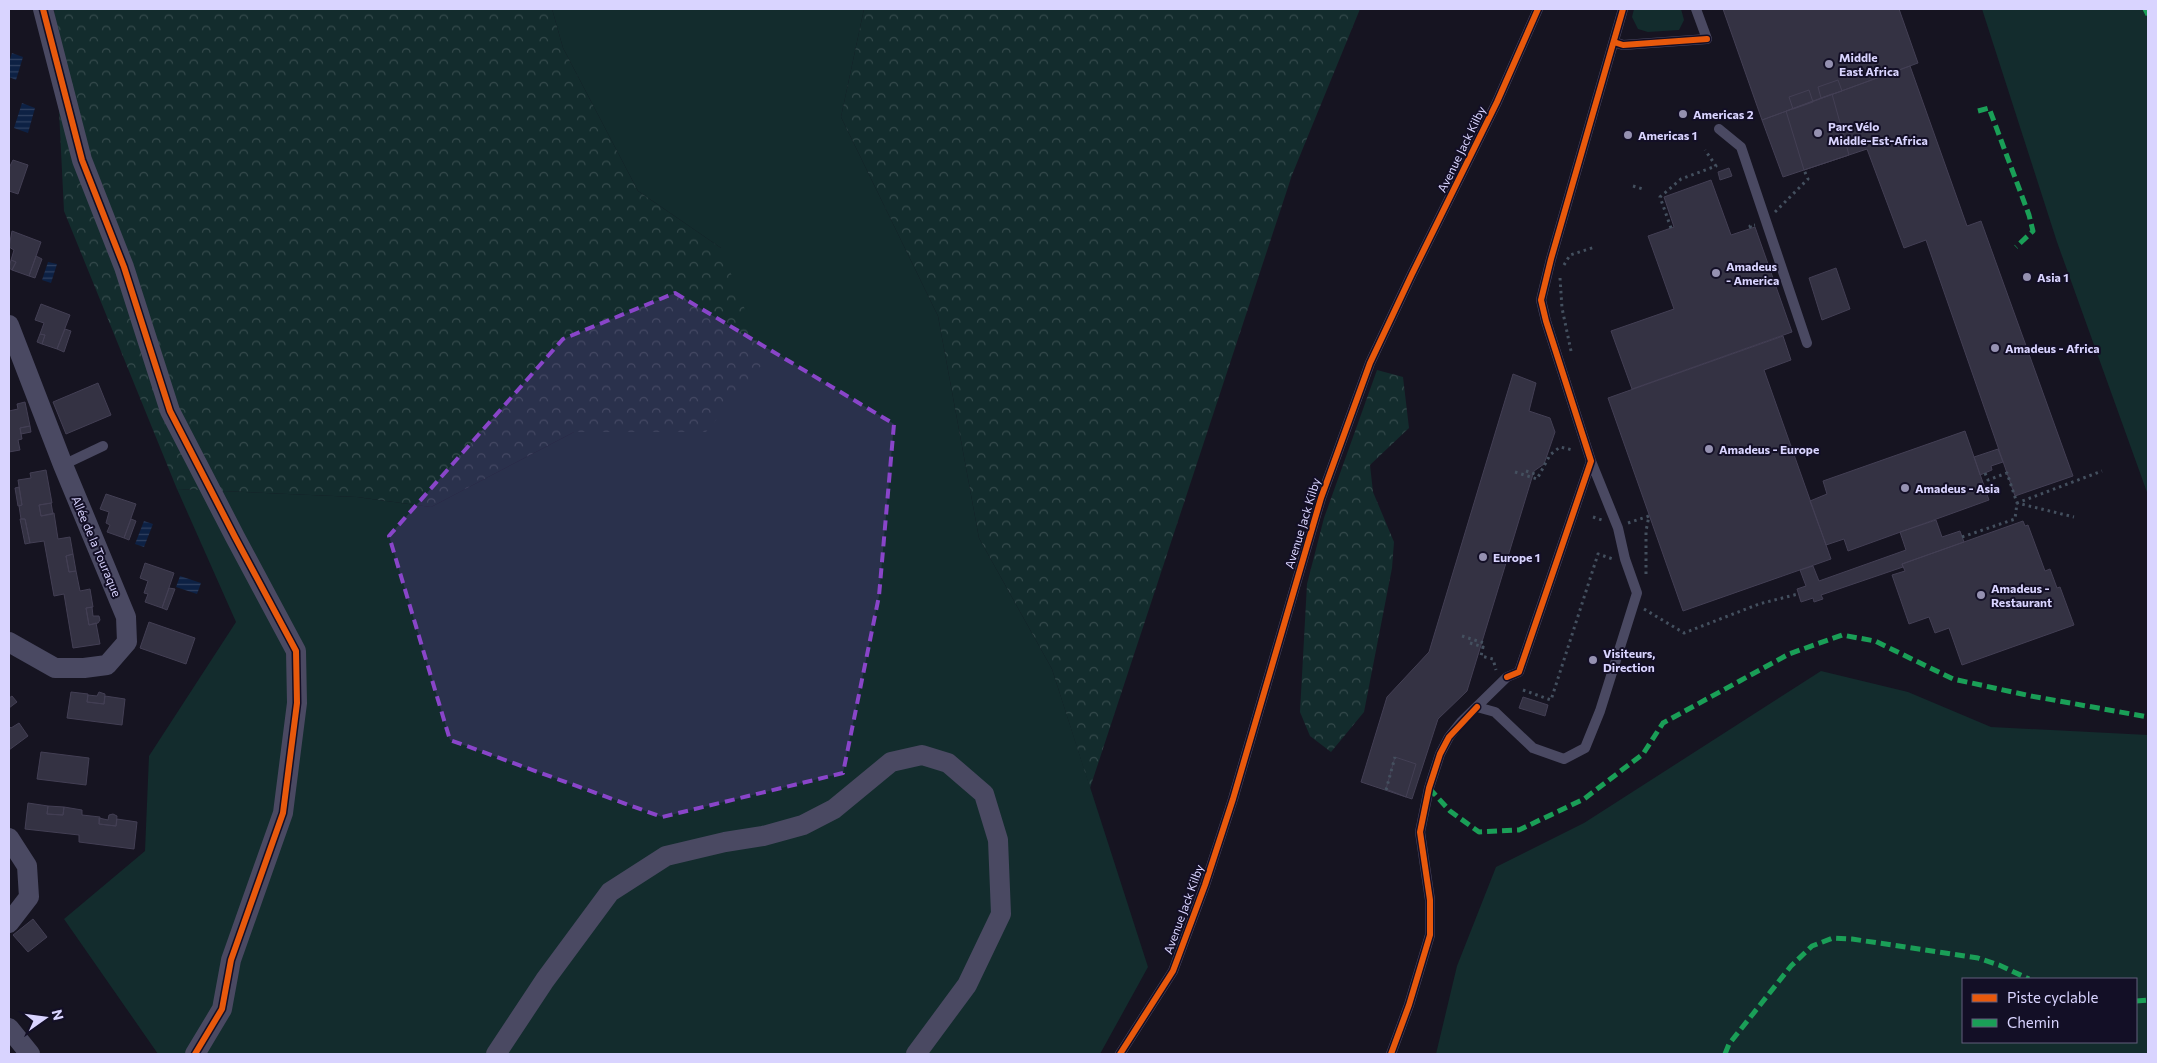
<svg xmlns="http://www.w3.org/2000/svg" width="2157" height="1063" font-family="Commissioner,sans-serif">
	<style>
		.green { fill: #132c2d; fill-rule: evenodd }
		.forest { fill: url(#forest-crowns) }
		.water { fill: url(#water-rules) }
		.building { fill: #343243; stroke: #433f54 }
		.lines { fill: none; stroke-linecap: round; stroke-linejoin: round }
		.path { stroke: #44505f; stroke-width: 3; stroke-dasharray: 2.5 4; stroke-linecap: butt }
		.service { stroke: #4a4962; stroke-width: 10 }
		.minor { stroke: #4a4962; stroke-width: 20 }
		.quiet { stroke: #1a9f57; stroke-width: 5; stroke-dasharray: 10 5; stroke-linecap: butt }
		.cycleway-casing { stroke: #130f26; stroke-width: 9 }
		.cycleway { stroke: #e8590c; stroke-width: 6 }
		.marked { fill: #8945c9; fill-opacity: 0.2; stroke: #8945c9; stroke-width: 4; stroke-dasharray: 10 6; stroke-linejoin: round }
		.poi-dot { fill: #9591b1; stroke: #130f26; stroke-width: 2 }
		.labels { text-anchor: middle; dominant-baseline: central; stroke-width: 4; stroke-linejoin: round; paint-order: stroke }
		.poi-label { font-size: 12px; font-weight: bold; fill: #d9d4ff; stroke: #130f26; text-anchor: start }
		.street-label { font-size: 12px; fill: #d9d4ff; stroke: #130f26 }
	</style>
	<defs>
		<pattern id="forest-crowns" width="20" height="18" patternUnits="userSpaceOnUse" patternTransform="scale(1.25)"><rect width="20" height="18" fill="#132c2d"/><path d="M2 6a3 3 0 1 1 6 0M12 15a3 3 0 1 1 6 0" fill="none" stroke="#354a4c"/></pattern>
		<pattern id="water-rules" width="6" height="5" patternUnits="userSpaceOnUse" patternTransform="scale(1.25)"><rect width="6" height="5" fill="#0d2144"/><path d="M0 2.5h6" fill="none" stroke="#304060"/></pattern>
	</defs>
	<rect width="100%" height="100%" fill="#161421"/>
	<path class="green" d="M552,9H864L841,117L938,316L979,538L1052,669L1148,967L1100,1054H158L64,919L145,851L149,756L236,622L177,489L357,497L431,507L574,432H706L721,248L638,191L563,48Z
		M1634,9H1681L1684,20L1679,30L1648,32L1638,29L1632,17Z
		M1982,9H2148V495L2057,242Z
		M1821,671L1908,692L1991,727L2148,735V1054H1436L1457,966L1496,867L1584,823ZM1963,979H2136V1042H1963Z"/>
	<path class="forest" d="M54,9H552L563,48L638,191L721,248L765,361L706,432H574L431,507L357,497L177,489L64,211Z
		M864,9H1360L1292,175L1090,788L1052,669L979,538L938,316L841,117Z
		M1377,370L1403,377L1409,428L1370,465L1373,492L1394,542L1392,568L1364,712L1331,752L1310,736L1300,712L1307,584L1324,518Z"/>
	<path class="water" d="M12,53L23,57L16,80L9,77V62Z
		M22,103L35,108L28,133L14,128Z
		M48,262L57,264L51,283L42,280Z
		M144,521L153,524L144,547L135,544Z
		M180,576L201,583L197,594L176,587Z"/>
	<path class="building" d="M1723,9H1899L1918,63L1762,120Z
		M1910,66L1967,226L1981,221L2073,476L2015,496L1926,240L1904,248L1867,149L1783,177L1762,120Z
		M1838,80L1842,91L1821,98L1818,87Z
		M1809,90L1813,102L1793,109L1789,97Z
		M1832,94L1849,155L1804,170L1786,111Z
		M13,160L28,165L18,194L9,191V168Z
		M1729,168L1732,176L1720,180L1718,172Z
		M1711,180L1731,235L1755,227L1792,332L1632,389L1611,331L1674,309L1648,236L1674,227L1664,197Z
		M12,231L41,242L29,276L12,270L16,262L11,260L14,250L9,247Z
		M36,256L42,259L35,278L29,276Z
		M11,260L16,262L12,270L9,268Z
		M1836,268L1850,309L1822,320L1809,278Z
		M41,304L70,315L57,349L42,344L45,335L40,334L44,323L35,320Z
		M65,329L71,331L64,352L57,349Z
		M40,334L45,335L42,344L37,342Z
		M1783,336L1791,360L1764,370L1831,559L1683,611L1608,398Z
		M1513,374L1536,383L1529,411L1550,418L1555,432L1544,464L1534,471L1467,691L1438,719L1412,799L1361,782L1387,697L1429,652Z
		M98,383L111,415L66,434L53,402Z
		M25,402L30,426L20,428L22,439L18,440L20,450L9,452V411L18,409L17,404Z
		M30,426L31,432L21,434L20,428Z
		M1965,431L1989,500L1848,551L1844,539L1826,545L1810,501L1827,494L1823,481Z
		M1998,449L2003,462L1991,466L1992,470L1980,475L1974,457Z
		M46,470L52,503L39,505L41,516L54,513L58,539L70,537L73,554L66,556L69,572L76,571L80,591L90,589L93,607L86,608L89,625L96,623L100,644L73,648L64,594L54,596L44,541L30,543L25,519H21L19,506L22,505L18,480L31,478L30,473Z
		M19,487L22,505L18,506L15,488Z
		M106,494L136,504L124,538L107,532L110,525L106,523L109,512L100,509Z
		M51,503L53,514L41,516L39,505Z
		M20,519H25L30,543L25,544Z
		M131,519L136,521L129,540L124,538Z
		M1936,520L1942,537L1960,531L1964,542L1902,564L1903,567L1821,595L1823,599L1814,602L1813,598L1801,602L1797,589L1806,586L1800,570L1813,566L1819,581L1906,550L1900,532Z
		M2023,521L2025,526L2028,525L2045,571L2050,569L2057,588L2060,587L2074,625L1962,665L1949,628L1935,633L1929,617L1909,624L1892,575L1905,571L1902,564Z
		M73,554L76,571L69,572L66,556Z
		M145,563L174,573L162,608L145,602L148,594L144,593L148,581L140,578Z
		M169,588L175,589L167,610L162,608Z
		M92,607L93,616H99L100,620L98,623L89,625L86,608Z
		M149,622L195,638L186,664L140,648Z
		M71,692L88,694L87,702L104,704L105,696L125,699L122,725L67,718Z
		M99,692L105,694L104,704L87,702L88,695L97,696Z
		M12,696L17,702L9,708V698Z
		M1523,697L1548,705L1545,716L1519,708Z
		M19,723L28,736L9,750V726L11,728Z
		M41,752L89,758L86,785L37,779Z
		M1395,757L1416,764L1406,797L1386,789Z
		M28,803L48,806L47,814L63,815L64,807L82,810V815L100,817L99,824L116,826L117,819L137,822L134,849L79,842V835L25,829Z
		M48,806L64,807L63,815L47,814Z
		M113,814L117,816L116,826L99,824V818L108,820L109,815Z
		M33,919L47,937L28,952L13,935Z"/>
	<g class="lines">
		<path class="path" d="M1633,186L1643,189
			M1775,212L1808,179L1804,170
			M1671,228L1660,197L1681,179L1716,166L1705,150
			M1751,228L1750,226L1755,225
			M1564,265L1570,255L1595,247
			M1560,278L1562,308L1571,351
			M1526,471L1538,475
			M1515,472L1537,479L1550,455L1560,447L1573,450
			M1985,473L1988,480L2007,473L2017,503L2074,517
			M1593,517L1602,520
			M1628,523L1649,516L1646,531V576
			M1962,537L2015,519L2017,503L2102,471
			M1644,609L1684,633L1759,604L1798,594
			M1462,636L1484,643L1483,647
			M1470,643L1483,647L1481,656L1493,659L1496,670
			M1523,690L1551,700L1598,554L1613,559
			M1386,790L1395,757"/>
		<path class="service" d="M1614,42L1623,45L1707,39L1696,9
			M1719,129L1741,147L1807,343
			M63,465L103,446
			M1477,707L1495,712L1533,748L1564,759L1585,748L1600,711L1637,593L1625,559L1618,528L1591,461L1546,321L1541,300L1551,259L1623,9
			M1120,1054L1173,971L1205,885L1233,799L1321,498L1370,363L1412,274L1497,102L1538,9
			M1391,1054L1409,1005L1430,935V900L1420,832L1429,788L1440,754L1449,737L1461,722L1507,677L1519,672L1591,461"/>
		<path class="minor" d="M43,9L82,160L124,267L170,411L235,537L296,651L297,703L283,813L231,960L222,1009L195,1054
			M9,325L63,465L126,617L127,642L107,665L84,668H55L9,642
			M9,838L27,866L29,897L9,923
			M9,1028L30,1054
			M496,1054L545,980L610,892L666,856L725,842L763,836L803,825L834,809L891,762L922,755L948,763L984,794L998,840L1001,914L967,985L916,1054"/>
		<path class="quiet" d="M2145,9L2148,15
			M1978,111L1989,108L2029,215L2033,231L2016,247
			M1429,788L1450,811L1479,832L1519,830L1584,799L1643,754L1663,723L1789,654L1842,635L1875,641L1953,679L2031,696L2148,717
			M2136,1001L2148,1000
			M1725,1054L1729,1044L1791,966L1812,946L1833,938L1852,939L1978,958L1999,965L2029,979"/>
		<defs>
			<path id="cycleway" d="M43,9L82,160L124,267L170,411L235,537L296,651L297,703L283,813L231,960L222,1009L195,1054
				M1614,42L1623,45L1707,39
				M1507,677L1519,672L1591,461L1546,321L1541,300L1551,259L1623,9
				M1120,1054L1173,971L1205,885L1233,799L1321,498L1370,363L1412,274L1497,102L1538,9
				M1391,1054L1409,1005L1430,935V900L1420,832L1429,788L1440,754L1449,737L1477,707"/>
		</defs>
		<use href="#cycleway" class="cycleway-casing"/>
		<use href="#cycleway" class="cycleway"/>
	</g>
	<path class="marked" d="M675,293L894,424L879,596L843,773L662,817L450,740L389,536L563,339Z"/>
	<g class="poi-dot">
		<circle cx="1829" cy="64" r="5"/>
		<circle cx="1683" cy="114" r="5"/>
		<circle cx="1818" cy="133" r="5"/>
		<circle cx="1628" cy="135" r="5"/>
		<circle cx="1716" cy="273" r="5"/>
		<circle cx="2027" cy="277" r="5"/>
		<circle cx="1995" cy="348" r="5"/>
		<circle cx="1709" cy="449" r="5"/>
		<circle cx="1905" cy="488" r="5"/>
		<circle cx="1483" cy="557" r="5"/>
		<circle cx="1981" cy="595" r="5"/>
		<circle cx="1593" cy="660" r="5"/>
	</g>
	<g class="labels">
		<g class="poi-label">
			<text x="1839" y="57">Middle<tspan x="1839" dy="14">East Africa</tspan></text>
			<text x="1693" y="114">Americas 2</text>
			<text x="1828" y="126">Parc Vélo<tspan x="1828" dy="14">Middle-Est-Africa</tspan></text>
			<text x="1638" y="135">Americas 1</text>
			<text x="1726" y="266">Amadeus<tspan x="1726" dy="14">- America</tspan></text>
			<text x="2037" y="277">Asia 1</text>
			<text x="2005" y="348">Amadeus - Africa</text>
			<text x="1719" y="449">Amadeus - Europe</text>
			<text x="1915" y="488">Amadeus - Asia</text>
			<text x="1493" y="557">Europe 1</text>
			<text x="1991" y="588">Amadeus -<tspan x="1991" dy="14">Restaurant</tspan></text>
			<text x="1603" y="653">Visiteurs,<tspan x="1603" dy="14">Direction</tspan></text>
		</g>
		<g class="street-label">
			<text transform="translate(1461 149) rotate(-64)">Avenue Jack Kilby</text>
			<text transform="translate(1302 523) rotate(-73)">Avenue Jack Kilby</text>
			<text transform="translate(97 546) rotate(67)">Allée de la Touraque</text>
			<text transform="translate(1183 909) rotate(-70)">Avenue Jack Kilby</text>
		</g>
	</g>
	<rect width="2157" height="1063" fill="none" stroke="#d9d4ff" stroke-width="20"/>
	<rect x="1962" y="978" width="175" height="65" fill="#130f26" stroke="#625e7d"/>
	<rect x="1972" y="994" width="25" height="8" fill="#e8590c" stroke="#625e7d"/>
	<text x="2007" y="1003" font-size="15" fill="#d9d4ff">Piste cyclable</text>
	<rect x="1972" y="1019" width="25" height="8" fill="#1a9f57" stroke="#625e7d"/>
	<text x="2007" y="1028" font-size="15" fill="#d9d4ff">Chemin</text>
	<g transform="translate(45 1018) rotate(76)" stroke="#130f26" stroke-width="4" paint-order="stroke">
	<path d="M0-4L9 19L0 12L-9 19Z" fill="#d9d4ff"/>
	<text y="-8" font-size="14" font-weight="bold" text-anchor="middle" fill="#d9d4ff">N</text>
	</g>
</svg>
